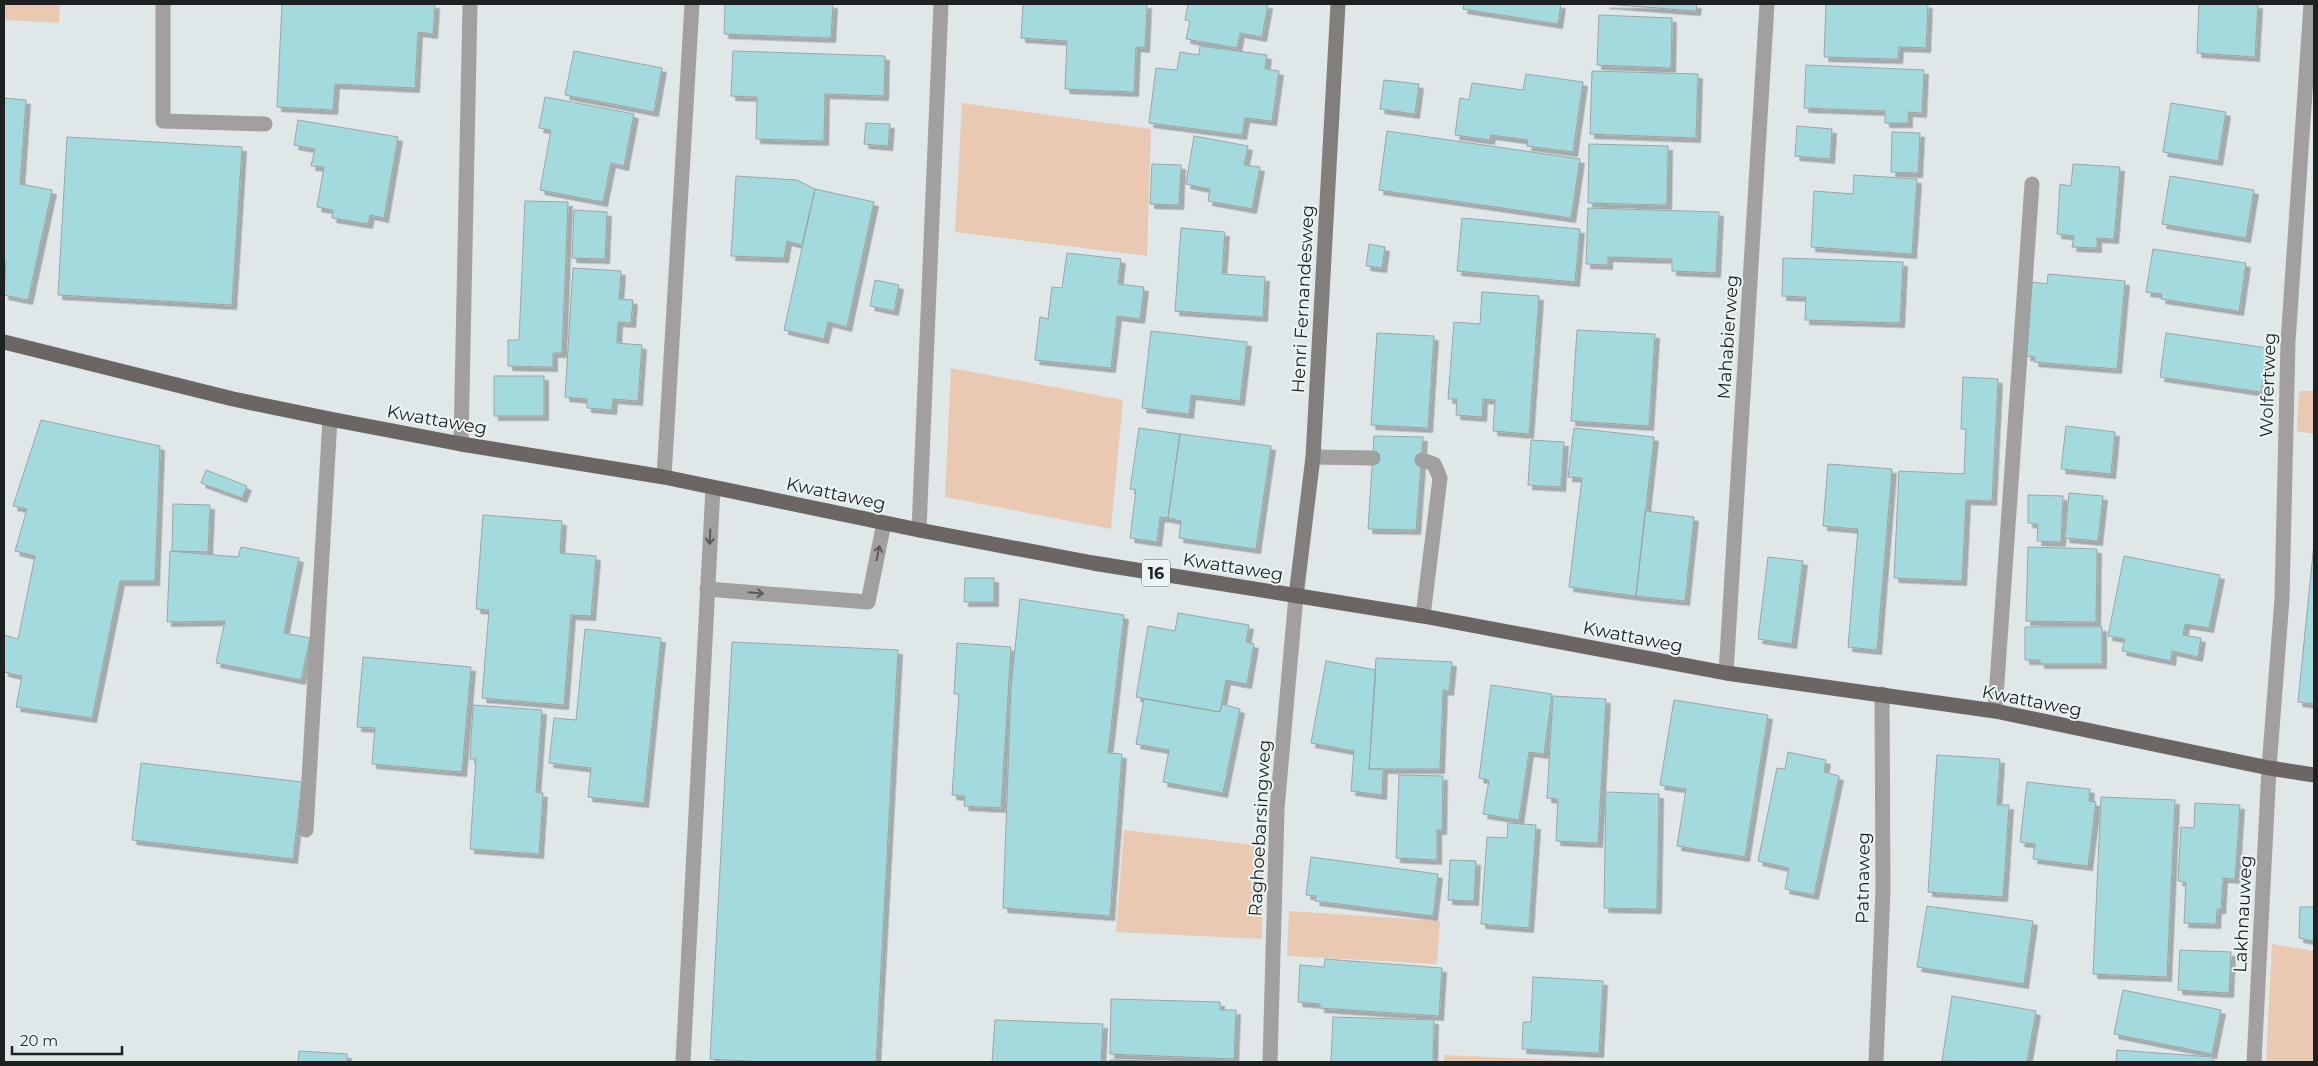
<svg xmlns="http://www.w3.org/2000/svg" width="2318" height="1066" font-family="Montserrat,sans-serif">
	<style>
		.green { fill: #eac9b3 }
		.building { fill: #a3dade; stroke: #9da5a6; filter: url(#shadow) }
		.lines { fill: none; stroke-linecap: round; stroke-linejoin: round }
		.lane { stroke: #a2a09e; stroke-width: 15 }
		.street { stroke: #a2a09e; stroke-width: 15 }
		.secondary { stroke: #827e7c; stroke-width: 15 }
		.primary { stroke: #6b6664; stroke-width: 15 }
		.oneway { stroke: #595a59 }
		.labels { text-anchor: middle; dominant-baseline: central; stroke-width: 4; stroke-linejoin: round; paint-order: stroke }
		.shield { fill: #ecf4f5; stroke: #5c6061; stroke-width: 1 }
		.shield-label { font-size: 16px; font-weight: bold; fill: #1e2121 }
		.street-label { font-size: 18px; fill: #1e2121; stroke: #ecf4f5 }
	</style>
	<defs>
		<filter id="shadow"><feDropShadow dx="4.5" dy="4.5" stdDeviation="0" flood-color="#0004"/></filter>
	</defs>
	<rect width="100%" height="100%" fill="#dfe7e8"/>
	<path class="green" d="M4,4H60L59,23L4,20Z
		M962,103L1151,129L1147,256L955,232Z
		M951,368L1123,400L1111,529L945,497Z
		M2299,391H2314V434L2297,431Z
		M1124,830L1263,846L1262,939L1116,932Z
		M1289,911L1440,921L1437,964L1287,956Z
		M2272,944L2314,951V1062H2266Z
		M1444,1055L1600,1062H1444Z"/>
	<path class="building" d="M282,4H435L433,34L418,32L415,88L335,84L333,110L277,107Z
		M725,4H833L831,38L724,34Z
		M1023,4H1147L1145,48L1136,47L1134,92L1065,89L1067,41L1021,38Z
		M1188,4H1268L1262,37L1240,33L1237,48L1186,39L1190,21L1185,20Z
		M1464,4H1561L1558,24L1463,9Z
		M1605,4H1697L1696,11Z
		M1826,4H1928L1926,48L1899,47L1898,59L1824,57Z
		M2199,4H2258L2255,57L2197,53Z
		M1599,15L1672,18L1671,68L1597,65Z
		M1200,46L1267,55L1265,69L1279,71L1272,121L1245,118L1242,135L1149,123L1156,68L1177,70L1180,52L1199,55Z
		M574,51L662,68L654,112L565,95Z
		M733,51L885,56L884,96L825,94L824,141L756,139L757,97L731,96Z
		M1806,65L1924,70L1922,113L1908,112V123H1885V111L1804,108Z
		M1592,71L1698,74L1696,138L1590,134Z
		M1526,74L1583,82L1573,152L1527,146L1528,140L1491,135L1490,140L1455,135L1460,98L1469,100L1472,83L1523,90Z
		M1384,80L1419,84L1415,114L1380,109Z
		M545,97L634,114L624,166L611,163L603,202L540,190L551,130L539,128Z
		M4,98L26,100L20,184L52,190L28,300L4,295L6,261L4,260Z
		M2171,103L2226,112L2218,161L2163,152Z
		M298,120L398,137L384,218L370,215L368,224L332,218L333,210L317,207L324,167L311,166L315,149L294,145Z
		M866,123L890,124L888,146L864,144Z
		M1797,126L1832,129L1830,159L1795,156Z
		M1387,131L1580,159L1571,218L1379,190Z
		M1892,132L1920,133L1918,173L1891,172Z
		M1194,136L1248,146L1244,165L1260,167L1252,209L1208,201L1210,189L1186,184Z
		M67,137L242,147L232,305L58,295Z
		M1589,144L1668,146L1667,205L1588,203Z
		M1152,164L1181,165L1179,205L1150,204Z
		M2073,164L2120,167L2114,239L2097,238V248L2072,247L2074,236L2057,234L2060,184L2071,186Z
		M1854,175L1917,179L1912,254L1811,247L1814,191L1853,194Z
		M736,176L797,180L815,189L802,245L787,241L784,258L731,256Z
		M2170,176L2254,190L2246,238L2162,224Z
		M815,189L874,202L847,327L828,322L824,339L784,330Z
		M525,201L568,202L562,353H553V367L508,366V340H519Z
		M1588,208L1719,212L1716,273L1672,271V259L1608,257V265L1586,264Z
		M574,210L607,212L605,259L572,258Z
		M1462,218L1580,229L1575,282L1457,271Z
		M1181,228L1225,232L1222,274L1265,277L1263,317L1175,311Z
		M1369,244L1385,247L1382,268L1366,266Z
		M2153,249L2246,263L2239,311L2161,299L2162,294L2146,292Z
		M1067,253L1121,259L1118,284L1144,287L1140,319L1117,316L1111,368L1035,360L1040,317L1048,319L1052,287L1062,288Z
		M1783,258L1903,262L1900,323L1805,320L1806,297L1782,296Z
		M573,268L621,271L619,299L633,300L631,323L618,322L617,343L642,345L638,401L613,399L612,410L587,408V399L565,397Z
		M2048,274L2125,281L2117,369L2034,362L2035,357L2026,356L2032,282L2047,284Z
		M875,280L899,285L894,311L870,306Z
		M1482,292L1539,296L1529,434L1493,431L1495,400L1483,399L1482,417L1456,415L1457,399H1448L1454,322L1480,324Z
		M1577,330L1655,334L1649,426L1571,421Z
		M1151,331L1247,342L1240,401L1191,395L1189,414L1142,408Z
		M1377,333L1434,336L1428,428L1371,425Z
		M2166,333L2268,348L2261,392L2160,377Z
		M494,376H544V416H494Z
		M1963,377L1998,379L1992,501L1966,500L1962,581L1894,578L1899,471L1964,474L1966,429H1961Z
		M41,420L160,446L155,581H120L92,718L16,707L22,676L4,672V635L18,639L35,556L15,551L27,509L13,506Z
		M2066,426L2115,432L2111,474L2061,469Z
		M1139,428L1180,434L1168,518L1160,517L1157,542L1130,538L1136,490L1130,489Z
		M1574,428L1654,437L1636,596L1569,587L1582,478L1568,477Z
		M1180,434L1271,446L1256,549L1179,538L1181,521L1168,518Z
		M1374,436L1423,437L1416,530L1368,529Z
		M1531,440L1564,442L1561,487L1528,485Z
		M1828,464L1892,469L1877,650L1848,647L1858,529L1823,526Z
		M206,470L247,486L242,498L201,483Z
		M2069,493L2103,496L2098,541L2065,538Z
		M2028,495L2063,496L2061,542L2037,541L2038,524L2028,523Z
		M173,504L210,505L208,552L172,551Z
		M1645,511L1694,517L1685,601L1636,596Z
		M483,515L562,521L560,553L596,556L591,616L571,615L564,705L482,698L489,610L476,609Z
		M2314,543V704L2298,702Z
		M241,547L299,558L284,633L310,638L301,680L216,663L225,621L167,622L170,551L238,557Z
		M2028,547L2097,549L2096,622L2026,621Z
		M2124,556L2220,575L2209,628L2185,624L2183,635L2201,638L2198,657L2172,651L2171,661L2122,651L2125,639L2108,636Z
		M1768,557L1803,561L1792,644L1758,639Z
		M965,578H994V602H964Z
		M1020,599L1124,615L1108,753L1122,754L1110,916L1003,908L1011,688Z
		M1178,613L1249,625L1246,642L1254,644L1247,684L1226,680L1220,712L1136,697L1148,626L1175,631Z
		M2025,627H2102V664H2040V660H2025Z
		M585,629L661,638L644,803L588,797L591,768L549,763L554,718L576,720Z
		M732,642L898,650L876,1062H765L710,1059Z
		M957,643L1011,647L1001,808L964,806L965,796L952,795L959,694H954Z
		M363,657L471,667L462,772L372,764L375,728L357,727Z
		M1376,658L1452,662L1449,691L1443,690L1440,769H1369Z
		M1326,661L1376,670L1369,769H1383L1382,795L1351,791L1354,751L1311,743Z
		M1491,685L1552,694L1544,754L1529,752L1519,820L1483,814L1489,780L1479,778Z
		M1553,696L1606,699L1598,843L1556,841L1558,799L1547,798Z
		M1144,699L1220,712L1222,704L1240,709L1223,793L1163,782L1169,750L1136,744Z
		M1674,700L1768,715L1745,857L1677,846L1686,789L1660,785Z
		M473,705L542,710L536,792L543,793L539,854L470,849L476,759H470Z
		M1788,752L1826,760L1824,772L1839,776L1814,895L1785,889L1789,868L1758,861L1777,768L1785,769Z
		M1937,755L2000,759L1997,805H2009L2003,897L1928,892Z
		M141,763L302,782L293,859L132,840Z
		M1399,775L1443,776L1442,830H1437V860L1396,858Z
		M2027,782L2090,789L2089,801L2096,802L2088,866L2033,859L2035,844L2020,842Z
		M1606,792L1659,794L1657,909L1604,908Z
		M2101,797L2175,800L2167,977L2093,974Z
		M2195,803L2240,805L2235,879L2223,878L2221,909H2217L2216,924L2184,923L2186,882L2178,881L2181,827L2194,828Z
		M1508,823L1536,825L1529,928L1481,924L1487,837L1507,838Z
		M1311,857L1438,874L1433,916L1315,901L1316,896L1306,895Z
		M1450,860L1476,861L1474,901L1448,900Z
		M1927,906L2033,921L2024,984L1917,967Z
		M2300,907H2314V941L2299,938Z
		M2180,950L2231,952L2229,993L2178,990Z
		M1325,959L1442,968L1439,1016L1320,1008V1004L1298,1002L1300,965L1324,967Z
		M1533,977L1603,981L1599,1053L1522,1049L1523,1022H1531Z
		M2123,990L2221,1010L2212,1054L2114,1034Z
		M1952,996L2036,1011L2027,1062L1942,1061Z
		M1111,999L1220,1002V1010H1236L1234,1059L1110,1054Z
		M1333,1017L1434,1020L1433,1062H1331Z
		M995,1020L1103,1024L1101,1062H992Z
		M2117,1050L2213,1057V1062H2116Z
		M299,1051L347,1054V1062H298Z
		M1110,1060L1191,1062H1109Z"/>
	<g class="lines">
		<path class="lane" d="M163,4V121L265,124
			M1313,457L1373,458
			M1422,460L1434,464L1440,478L1423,616
			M707,589L868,602L884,523
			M306,830L330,419
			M683,1062L713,488"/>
		<path class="street" d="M461,444L470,4
			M664,477L692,4
			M919,530L941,4
			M1726,673L1767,4
			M1995,711L2032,184
			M1270,1062L1277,809L1296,596
			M1876,1062L1883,890L1882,694
			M2254,1062L2269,768L2282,599L2288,342L2311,4"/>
		<path class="secondary" d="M1296,596L1313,457L1338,4"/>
		<path class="primary" d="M4,342L233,399L330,419L461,444L664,477L919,530L1093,563L1423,616L1726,673L1995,711L2269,768L2314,775"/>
	</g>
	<defs><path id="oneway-shaft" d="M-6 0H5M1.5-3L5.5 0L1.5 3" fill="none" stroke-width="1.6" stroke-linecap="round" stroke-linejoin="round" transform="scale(1.25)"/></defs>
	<g class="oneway">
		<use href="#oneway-shaft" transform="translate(710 537) rotate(93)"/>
		<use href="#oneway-shaft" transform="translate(878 553) rotate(-79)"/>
		<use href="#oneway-shaft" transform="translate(756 593) rotate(5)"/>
	</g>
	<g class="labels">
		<rect class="shield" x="1142" y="559.5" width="28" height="27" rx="4"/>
		<g class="shield-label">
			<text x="1156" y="573">16</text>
		</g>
		<g class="street-label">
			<text transform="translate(1303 299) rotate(-87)">Henri Fernandesweg</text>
			<text transform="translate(1728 337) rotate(-86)">Mahabierweg</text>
			<text transform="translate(2268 385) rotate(-88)">Wolfertweg</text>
			<text transform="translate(437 420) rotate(10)">Kwattaweg</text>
			<text transform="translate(836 494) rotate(12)">Kwattaweg</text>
			<text transform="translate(1233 567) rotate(9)">Kwattaweg</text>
			<text transform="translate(1633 637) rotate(11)">Kwattaweg</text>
			<text transform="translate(2032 701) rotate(11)">Kwattaweg</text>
			<text transform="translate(1260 828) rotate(-87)">Raghoebarsingweg</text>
			<text transform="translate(1863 878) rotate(-89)">Patnaweg</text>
			<text transform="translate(2243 914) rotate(-87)">Lakhnauweg</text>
		</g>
	</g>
	<rect width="2318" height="1066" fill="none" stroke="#1e2121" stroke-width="10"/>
	<path d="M12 1046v8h110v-8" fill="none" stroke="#1e2121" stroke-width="2.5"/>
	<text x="20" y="1046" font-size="15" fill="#1e2121" stroke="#ecf4f5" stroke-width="4" paint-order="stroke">20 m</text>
</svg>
